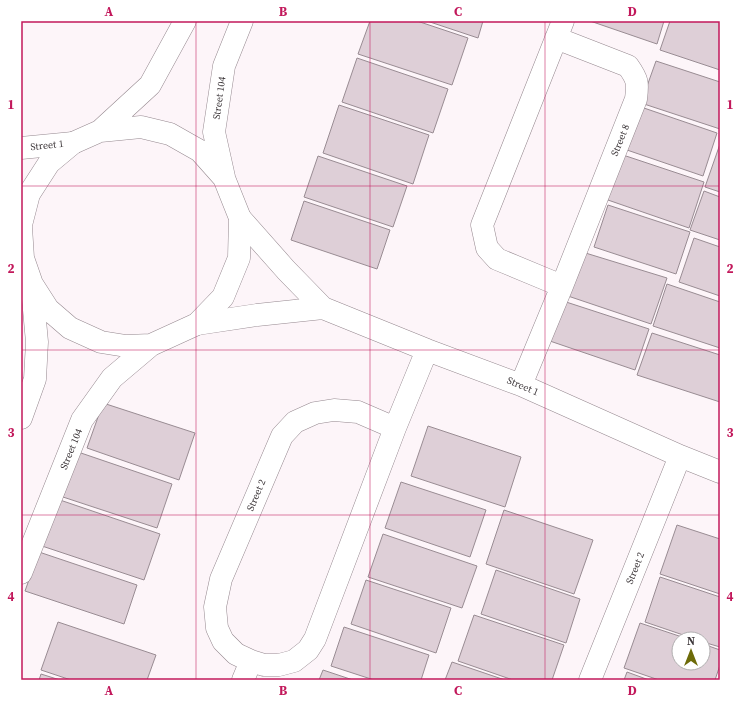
<svg xmlns="http://www.w3.org/2000/svg" width="741" height="701" font-family="'Source Serif 4',serif">
	<style>
		.building { fill: #decfd7; stroke: #998c93 }
		.lines { fill: none; stroke-linecap: round; stroke-linejoin: round }
		.minor-casing { stroke: #95888f; stroke-width: 23 }
		.tertiary-casing { stroke: #95888f; stroke-width: 23 }
		.minor { stroke: #fff; stroke-width: 22 }
		.tertiary { stroke: #fff; stroke-width: 22 }
		.grid { fill: none; stroke: #c2185b; stroke-width: 1; stroke-opacity: 0.55 }
		.labels { text-anchor: middle; dominant-baseline: central; stroke-width: 3.5; stroke-linejoin: round; paint-order: stroke }
		.street-label { font-size: 10px; fill: #3d373a; stroke: #fff }
		.neatline { fill: none; stroke: #c2185b; stroke-width: 1.5 }
		.grid-label { font-size: 13px; text-anchor: middle; font-weight: bold; fill: #c2185b }
	</style>
	<rect width="100%" height="100%" fill="#fdf5f9"/>
	<path class="building" d="M370,21H417L468,38L452,85L358,54Z
		M427,21H483L478,38Z
		M590,21H664L657,44Z
		M670,21H720V70L660,50Z
		M357,58L448,89L433,133L342,102Z
		M656,61L720,82V129L641,103Z
		M339,105L429,135L413,184L323,153Z
		M641,107L717,133L703,176L627,150Z
		M720,144V192L705,187Z
		M620,154L704,182L689,228L605,199Z
		M318,156L407,186L393,227L304,197Z
		M704,191L720,197V240L690,230Z
		M304,201L390,230L377,269L291,240Z
		M608,205L690,232L676,274L594,247Z
		M694,238L720,247V296L679,282Z
		M579,251L667,278L651,324L562,294Z
		M667,284L720,302V348L653,326Z
		M560,300L649,329L635,370L544,339Z
		M652,333L720,355V402L637,375Z
		M103,403L195,433L179,480L87,448Z
		M428,426L521,457L505,507L411,476Z
		M78,452L172,484L157,528L63,497Z
		M401,482L486,510L470,557L385,528Z
		M57,499L160,534L144,580L42,546Z
		M504,510L593,540L574,594L486,564Z
		M677,525L720,539V594L660,574Z
		M383,534L477,566L462,608L368,577Z
		M39,552L137,585L124,624L25,591Z
		M496,570L580,599L566,643L481,614Z
		M660,577L720,597V647L703,642V639H695L645,622Z
		M366,580L451,608L436,653L351,624Z
		M474,615L564,645L552,680H513L458,661Z
		M58,622L156,655L147,680H71L41,670Z
		M640,623L688,639H679V663H703V644L720,650V665L715,680H659L624,668Z
		M344,627L429,655L421,680H374L331,666Z
		M452,662L505,680H445Z
		M323,670L353,680H319Z
		M627,672L649,680H624Z
		M41,674L60,680H39Z"/>
	<g class="lines">
		<defs>
			<path id="minor" d="M21,148L73,143
				M240,218L286,270L323,308L427,350L521,385L680,456L720,472
				M562,286L497,259L487,248L482,225L563,21
				M197,324L257,315L323,308
				M521,385L562,286L636,99C638,83 638,80 628,66L556,38
				M395,428L358,412L334,410L315,413L295,422L282,436L221,579L215,607L217,628L223,641L236,654L251,661L264,665H279L294,661L308,650L315,639L395,428L427,350
				M243,680L251,661
				M590,680L680,456"/>
			<path id="tertiary" d="M100,131L150,85L185,21
				M224,177L214,132L224,66L242,21
				M21,225L29,194L49,163L73,143L100,131L141,127L170,134L200,151L224,178L240,218L239,258L223,297L197,324L151,345L126,346L101,342L70,328L48,309L32,284L23,258L21,227
				M21,418L35,379L37,342L32,288
				M21,573L82,420L112,378L151,345"/>
		</defs>
		<use href="#minor" class="minor-casing"/>
		<use href="#tertiary" class="tertiary-casing"/>
		<use href="#minor" class="minor"/>
		<use href="#tertiary" class="tertiary"/>
	</g>
	<path class="grid" d="M196,21V680M370,21V680M545,21V680M21,186H720M21,350H720M21,515H720"/>
	<g class="labels">
		<g class="street-label">
			<text transform="translate(219 98) rotate(-82)">Street 104</text>
			<text transform="translate(620 140) rotate(-68)">Street 8</text>
			<text transform="translate(47 145) rotate(-6)">Street 1</text>
			<text transform="translate(523 386) rotate(23)">Street 1</text>
			<text transform="translate(71 449) rotate(-68)">Street 104</text>
			<text transform="translate(256 495) rotate(-67)">Street 2</text>
			<text transform="translate(635 568) rotate(-68)">Street 2</text>
		</g>
	</g>
	<rect width="741" height="701" fill="none" stroke="#ffffff" stroke-width="44"/>
	<g transform="translate(691 651)"><circle r="19" fill="#ffffff" stroke="#b1afb0"/>
	<path d="M0-3L7 15L0 10L-7 15Z" fill="#6d6b09"/>
	<text y="-6" font-size="11" font-weight="bold" text-anchor="middle" fill="#3d373a">N</text>
	</g>
	<rect x="22" y="22" width="697" height="657" class="neatline"/>
	<g class="grid-label">
		<text x="109" y="16">A</text>
		<text x="283" y="16">B</text>
		<text x="458" y="16">C</text>
		<text x="632" y="16">D</text>
		<text x="11" y="109">1</text>
		<text x="730" y="109">1</text>
		<text x="11" y="273">2</text>
		<text x="730" y="273">2</text>
		<text x="11" y="437">3</text>
		<text x="730" y="437">3</text>
		<text x="11" y="601">4</text>
		<text x="730" y="601">4</text>
		<text x="109" y="695">A</text>
		<text x="283" y="695">B</text>
		<text x="458" y="695">C</text>
		<text x="632" y="695">D</text>
	</g>
</svg>
